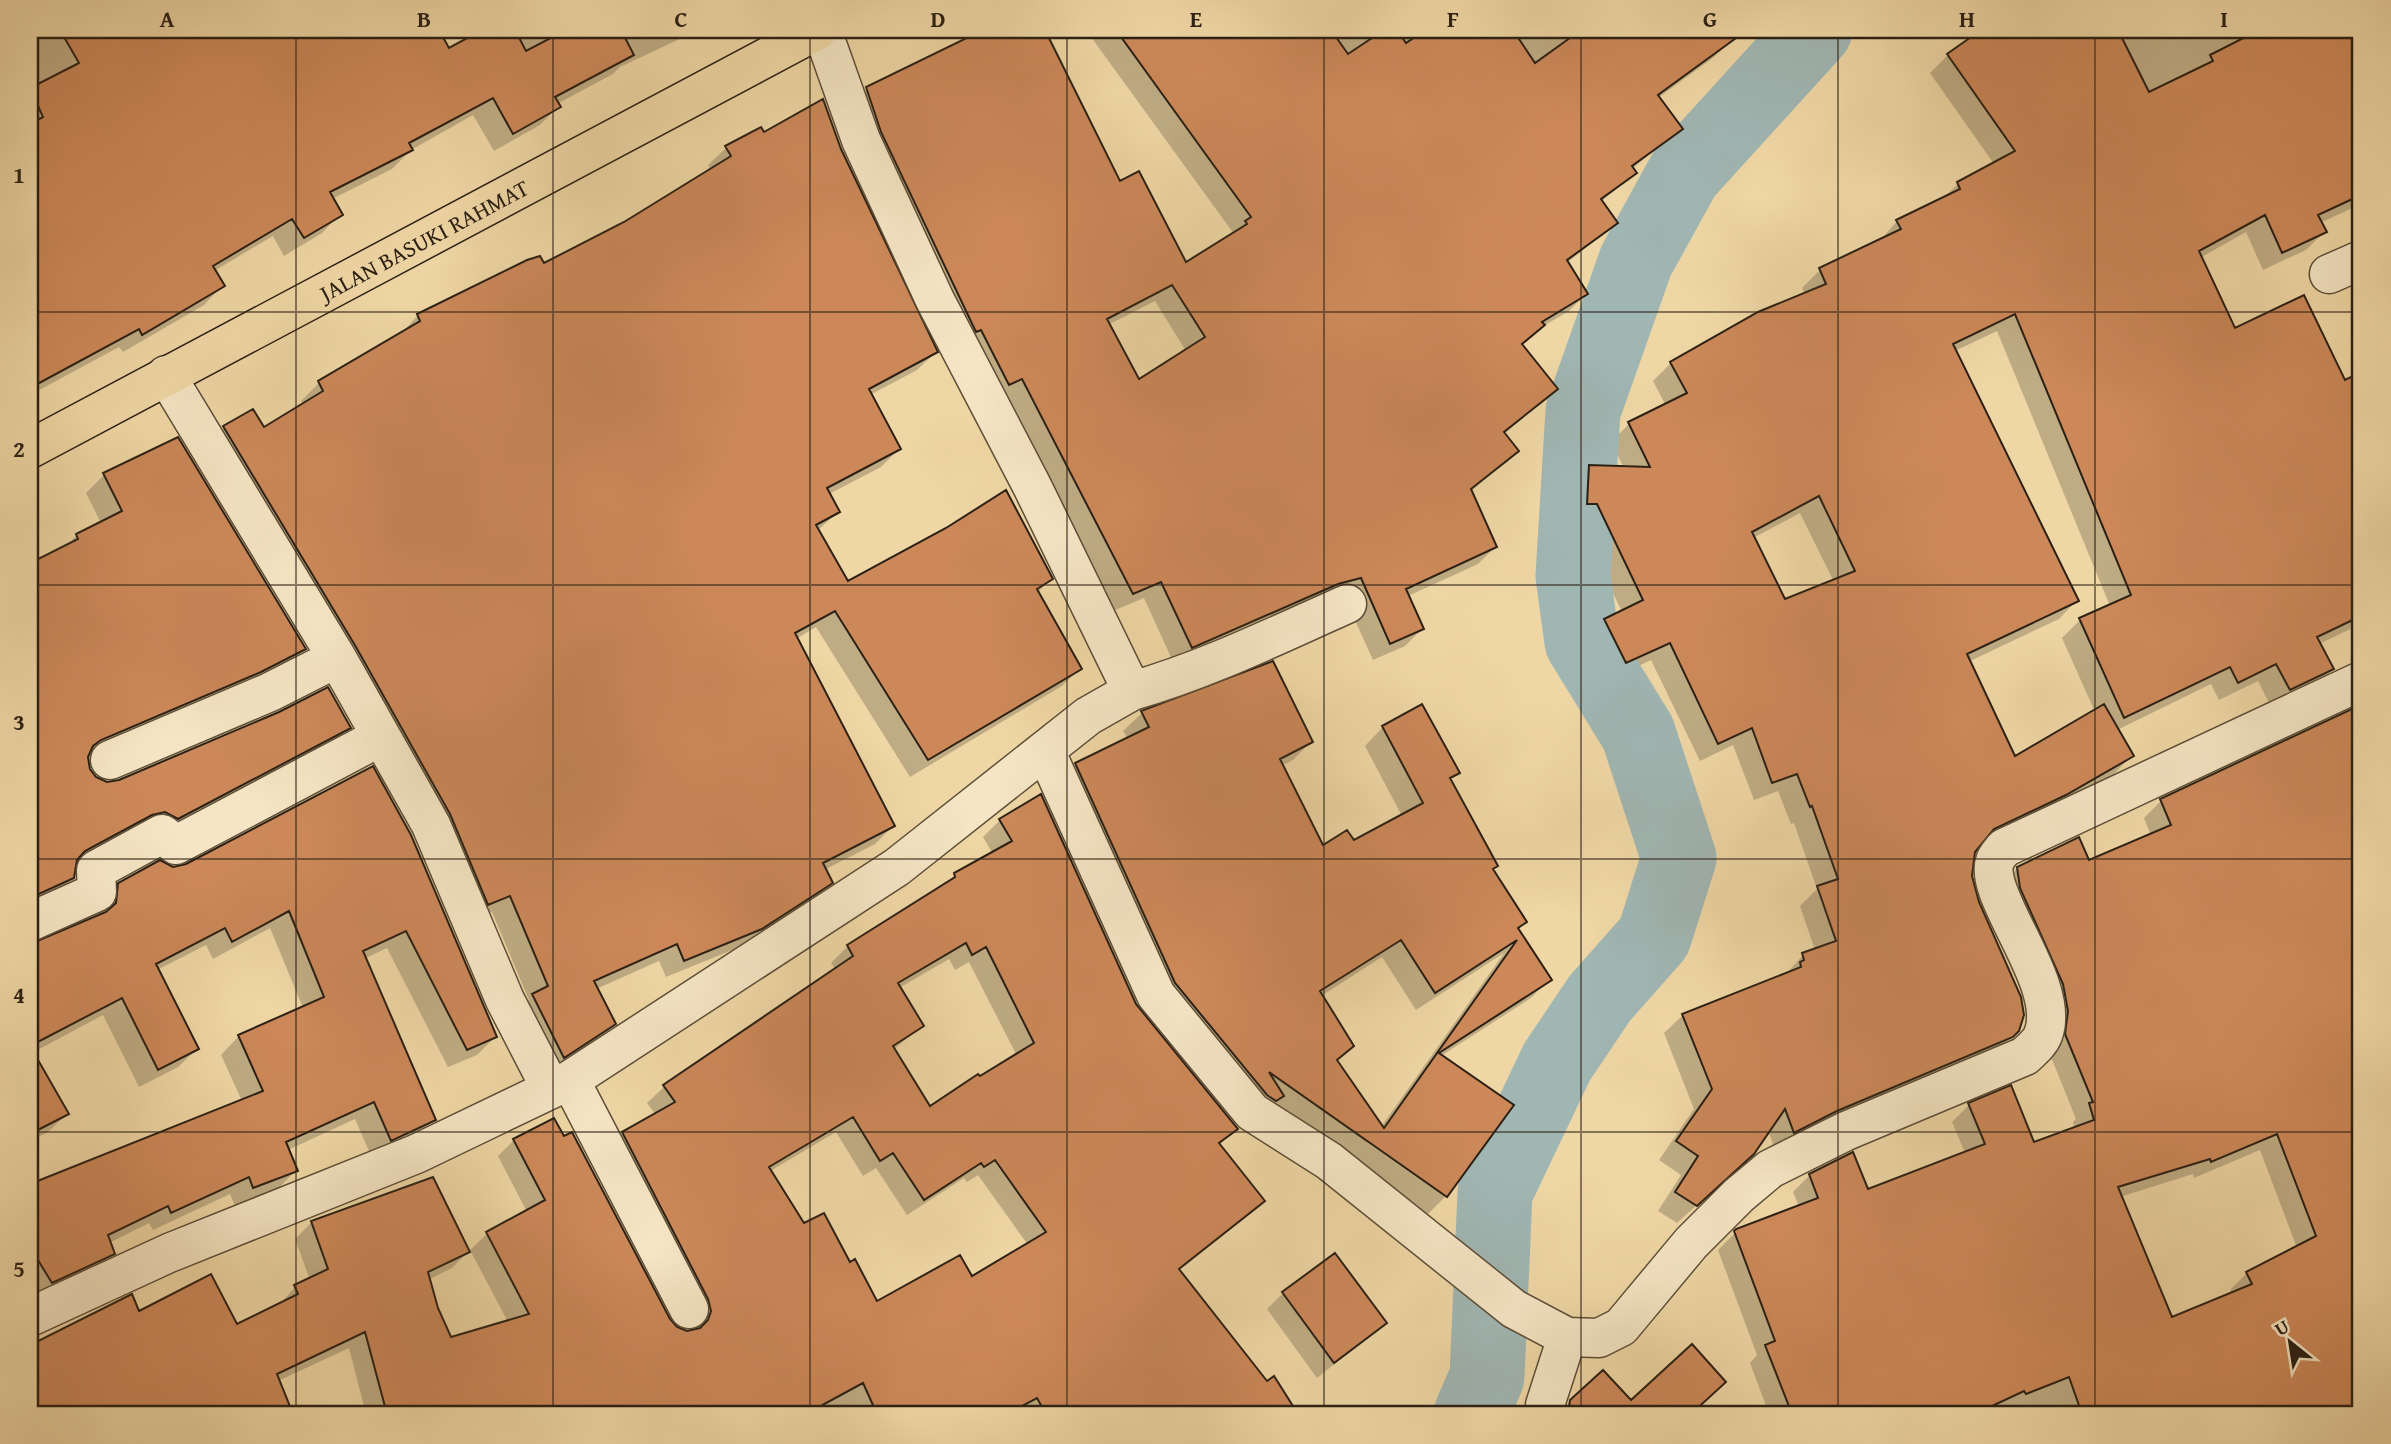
<svg xmlns="http://www.w3.org/2000/svg" width="2391" height="1444" font-family="'Gentium Book Plus',serif">
	<style>
		.shadow { fill: #0003; fill-rule: evenodd }
		.lines { fill: none; stroke-linecap: round; stroke-linejoin: round }
		.river { stroke: #a0b6b3; stroke-width: 75 }
		.building { fill: #cc8859; stroke: #2b2014; stroke-width: 2; fill-rule: evenodd }
		.minor-casing { stroke: #5c4e38; stroke-width: 41 }
		.highway-casing { stroke: #2b2014; stroke-width: 41 }
		.minor { stroke: #f5e5c4; stroke-width: 38 }
		.highway { stroke: #efd7a5; stroke-width: 38 }
		.grid { fill: none; stroke: #2b2014; stroke-width: 2; stroke-opacity: 0.55 }
		.labels { text-anchor: middle; dominant-baseline: central; stroke-width: 6; stroke-linejoin: round; paint-order: stroke }
		.street-label { font-size: 23px; fill: #2b2014; stroke: #f5e5c4 }
		.neatline { fill: none; stroke: #2b2014; stroke-width: 2.5 }
		.grid-label { font-size: 23px; text-anchor: middle; font-weight: bold; fill: #2b2014 }
	</style>
	<rect width="100%" height="100%" fill="#efd7a5"/>
	<filter id="stains"><feTurbulence type="fractalNoise" baseFrequency=".00286" numOctaves="4"/><feColorMatrix values="0 0 0 0 .2 0 0 0 0 .09 0 0 0 0 .02 0 0 0 .5 -.17"/></filter>
	<radialGradient id="worn" r=".72"><stop offset=".6" stop-color="#630" stop-opacity="0"/><stop offset="1" stop-color="#630" stop-opacity=".3"/></radialGradient>
	<path class="shadow" d="M30,30H424L430,41L448,50L485,30H699L620,67L613,74L557,104L559,106L540,125L494,151L473,115L411,150L392,169L332,199L340,214L322,233L284,256L273,236L214,271L222,286L204,305L123,352L119,347L30,395Z
		M987,30H1043L1119,184L1185,265L1234,234L1086,30H1723L1731,40L1714,57L1658,98L1681,128L1632,169L1635,173L1601,202L1616,223L1567,263L1586,294L1569,311L1540,328L1521,346L1556,389L1504,434L1517,451L1470,492L1495,547L1478,564L1408,596L1422,629L1405,646L1373,660L1343,594L1174,664L1144,598L1115,610L849,106L867,89ZM1155,301L1186,351L1138,381L1108,325Z
		M1984,30H2361V204L2320,223L2324,232L2306,250L2263,270L2246,232L2200,258L2234,331L2344,382L2361,374V624L2319,644L2332,669L2314,687L2271,707L2258,681L2219,700L2211,684L2117,730L2132,755L2114,774L2046,813L1979,844L1973,851L1971,876L2018,1030L1992,1055L1775,1150L1768,1130L1733,1172L1677,1223L1658,1211L1681,1175L1659,1160L1694,1109L1664,1033L1683,1015L1785,975L1803,955L1815,950L1800,906L1817,889L1794,823L1791,824L1778,791L1754,800L1733,745L1700,761L1651,660L1607,681L1587,638L1605,620L1622,612L1579,522H1570L1572,485L1590,466L1624,468L1611,442L1629,424L1665,404L1653,381L1671,363L1805,294L1802,288L1820,270L1880,241L1897,221L1942,199L1958,184L1994,164L1930,73L1948,55ZM1997,331L2110,606L2080,620L2062,638L2095,712L2014,758L1968,662L2059,619L2077,600L1955,351ZM1800,513L1834,582L1784,602L1753,538Z
		M763,134L840,150L936,352L917,370L870,395L899,449L881,467L829,494L838,512L817,531L848,583L1051,579L1037,593L1080,668L1062,686L910,777L816,627L796,639L893,826L875,844L824,870L831,882L813,901L742,946L666,977L659,961L596,989L614,1024L596,1042L545,1075L515,1014L529,1000L492,912L470,922L206,446L224,428L253,411L263,429L303,405L301,401L319,383L400,335L418,315L543,266L625,224L711,171L708,165L727,147Z
		M104,475L304,649L285,667L240,690L87,755L89,770L95,778L106,783L349,727L330,746L159,837L132,832L74,864L73,877L54,896L30,908V565L64,548L77,535L101,523L86,493Z
		M1272,663L1311,742L1293,760L1281,766L1323,848L1353,842L1402,816L1365,746L1383,727L1457,773L1449,781L1491,870L1525,922L1517,929L1549,980L1531,998L1441,1056L1511,1105L1366,1142L1445,1197L1428,1214L1272,1105L1157,1002L1057,783L1076,764L1128,739L1123,731L1142,713ZM1504,953L1381,1127L1336,1061L1352,1046L1321,996L1382,957L1416,1010Z
		M2353,711L2358,721L2361,719V1414H2356L2278,1299L2268,1304L2322,1414H1769L1750,1363L1757,1355L1718,1250L1735,1233L1799,1207L1793,1192L1810,1175L1868,1192L1965,1153L1952,1122L1969,1105L2033,1144L2075,1129L2073,1122L2076,1119L2049,1052L2001,885L2019,867L2088,863L2151,836L2144,818L2161,801ZM2260,1150L2297,1248L2247,1273L2230,1290L2232,1294L2171,1319L2120,1197L2193,1174L2194,1178Z
		M372,768L495,1037L477,1055L448,1067L387,948L364,959L433,1120L415,1138L372,1158L355,1119L288,1150L296,1170L278,1189L235,1206L230,1194L153,1230L149,1223L109,1243L113,1253L95,1272L33,1300L30,1295V1185L242,1101L221,1055L239,1036L303,1008L270,928L213,959L206,945L157,970L197,1049L178,1067L139,1087L103,1015L32,1053L67,1114L48,1132L30,1141V945L99,917L101,903L120,884L187,866Z
		M1040,797L1135,1005L1236,1129L1219,1145L1263,1201L1178,1271L1266,1383L1274,1379L1296,1414H366L349,1348L278,1381L291,1414H96L90,1395L52,1414H30V1353L59,1338L75,1322L131,1296L138,1313L236,1326L279,1305L295,1287L310,1280L295,1239L312,1222L468,1252L452,1268L428,1280L436,1309L450,1339L508,1322L470,1250L487,1234L527,1212L498,1156L514,1140L676,1329L694,1331L693,1316L606,1150L623,1133L656,1115L647,1103L664,1087L836,970L831,963L848,946L944,886L955,875L993,854L983,837L1000,820ZM949,959L955,970L969,962L1017,1056L930,1109L893,1050L922,1026L899,988ZM836,1132L863,1176L876,1168L907,1215L964,1178L967,1182L978,1175L1028,1245L972,1279L877,1304L849,1264L804,1225L770,1171Z
		M1283,1293L1385,1323L1317,1378L1267,1309Z
		M1571,1401L1702,1404L1708,1414H1558Z"/>
	<g class="lines">
		<path class="river" d="M1471,1414L1487,1377L1495,1192L1557,1062L1600,998L1654,937L1679,858L1638,733L1582,642L1573,576L1583,411L1636,261L1684,174L1815,30"/>
	</g>
	<path class="building" d="M60,30H439L449,48L482,30H515L526,51L566,30H621L634,55L555,97L561,107L513,134L493,98L409,143L413,150L330,192L343,215L304,238L292,219L213,266L225,286L142,335L139,329L30,388V124L43,117L30,88L79,63Z
		M983,30H1045L1120,181L1139,171L1186,262L1247,224L1245,221L1251,217L1116,30H1331L1348,54L1384,30H1397L1406,43L1425,30H1513L1535,63L1581,30H1747L1658,95L1683,129L1632,166L1637,173L1601,199L1618,223L1567,260L1588,294L1542,322L1545,325L1522,344L1558,389L1504,432L1519,451L1471,489L1497,547L1406,589L1424,629L1390,644L1361,578L1338,584L1192,648L1161,582L1133,594L1022,379L1009,385L981,330L976,332L881,132L866,87ZM1172,285L1205,337L1139,379L1107,319Z
		M1981,30H2118L2149,92L2213,61L2210,55L2259,30H2361V195L2318,215L2327,232L2282,253L2265,215L2199,251L2235,328L2304,295L2345,380L2361,372V616L2317,637L2334,669L2290,690L2276,664L2238,683L2230,667L2124,718L2079,618L2131,595L2015,314L1953,344L2079,601L1967,654L2015,756L2104,704L2134,756L2066,795L1994,829L1975,852L1972,876L1979,902L2021,997L2024,1015L2019,1031L2013,1037L1837,1111L1794,1133L1785,1109L1754,1154L1697,1206L1675,1192L1698,1156L1676,1141L1712,1089L1682,1014L1801,967L1800,962L1804,960L1802,953L1836,941L1817,886L1838,879L1812,806L1810,807L1797,774L1772,783L1752,728L1718,744L1670,643L1626,663L1604,619L1643,600L1597,504H1587L1589,465L1650,467L1628,422L1687,393L1670,362L1758,312L1826,284L1819,268L1901,229L1896,220L1960,189L1957,182L2015,151L1947,54ZM1819,496L1855,571L1785,599L1752,532Z
		M823,99L841,149L938,352L869,389L901,449L827,488L840,512L816,525L848,581L946,528L1006,490L1053,579L1037,589L1082,669L928,760L835,611L795,633L895,826L823,863L833,883L762,929L684,961L677,944L594,981L616,1024L564,1058L532,994L548,986L510,896L488,905L450,814L356,647L223,426L253,409L264,427L323,391L318,381L420,321L417,314L527,260L540,256L544,263L624,222L731,156L725,146L761,127L764,132Z
		M178,437L306,649L261,672L101,740L93,746L88,757L90,769L96,777L107,782L119,780L279,712L328,687L351,728L178,819L165,812L152,815L85,851L77,860L74,878L30,898V563L78,539L76,534L122,511L103,473Z
		M1273,661L1313,742L1280,759L1323,845L1347,830L1354,840L1423,803L1382,726L1422,704L1460,773L1450,778L1498,866L1493,869L1527,922L1518,928L1552,980L1439,1053L1514,1105L1447,1197L1269,1072L1284,1096L1276,1101L1267,1095L1175,983L1075,763L1149,727L1141,711ZM1401,940L1435,993L1517,940L1384,1128L1337,1060L1354,1046L1320,991Z
		M2354,708L2361,722V1414H2082L2069,1377L2026,1394L2024,1391L1975,1414H1792L1765,1345L1775,1341L1734,1231L1736,1229L1818,1198L1809,1174L1853,1152L1868,1189L1985,1144L1968,1103L2011,1085L2034,1142L2094,1120L2089,1103L2093,1102L2065,1034L2068,1011L2063,984L2020,888L2017,867L2079,837L2089,860L2171,825L2160,799ZM2277,1134L2316,1236L2246,1272L2252,1284L2172,1317L2118,1187L2210,1159L2211,1162Z
		M373,766L411,835L497,1037L467,1050L406,931L363,951L436,1120L391,1141L374,1102L286,1142L298,1171L253,1188L249,1177L171,1213L168,1206L108,1235L115,1254L52,1283L30,1247V1184L263,1091L238,1035L324,997L289,911L232,942L225,928L156,964L199,1049L158,1070L122,998L30,1046L69,1114L30,1134V944L106,912L116,903L118,883L160,860L173,867L186,864Z
		M1041,794L1136,1004L1238,1129L1219,1143L1265,1201L1179,1269L1267,1381L1274,1376L1298,1414H1046L1037,1398L1007,1414H877L863,1383L806,1414H387L365,1332L277,1374L293,1414H30V1345L132,1294L139,1311L211,1274L237,1324L298,1294L294,1285L328,1269L311,1221L433,1177L470,1252L428,1272L438,1308L451,1337L529,1314L486,1232L545,1200L513,1139L554,1118L564,1136L572,1132L670,1319L677,1327L687,1331L700,1328L708,1320L711,1311L708,1299L622,1132L675,1102L663,1085L853,956L847,945L955,877L954,873L1012,841L999,819ZM966,943L972,955L986,947L1034,1043L980,1076L978,1074L930,1106L893,1046L924,1026L898,983ZM853,1117L880,1161L893,1153L924,1200L981,1163L984,1167L995,1160L1046,1232L972,1276L960,1255L877,1301L855,1259L850,1262L824,1213L804,1223L769,1167Z
		M1335,1253L1387,1323L1334,1363L1282,1292Z
		M1692,1344L1726,1382L1691,1414H1568L1570,1400L1603,1370L1631,1400Z"/>
	<g class="lines">
		<defs>
			<path id="minor" d="M2329,274L2361,260
				M166,375L337,658L431,825L505,1000L551,1089
				M1132,691C1206,670 1277,635 1347,604
				M1045,750L1156,995L1252,1112L1329,1161L1514,1309L1567,1337L1599,1338L1621,1327L1691,1243L1739,1195L1770,1169L1846,1131L2025,1056C2031,1050 2040,1043 2043,1035C2063,984 1982,896 1995,861C1996,857 2001,852 2004,848L2361,681
				M110,760L270,692L337,658
				M30,922L97,892L96,870L162,834L176,845L380,737
				M570,1080L689,1309
				M30,1317L169,1253L416,1154L570,1080L897,867L1088,716L1132,691L1032,486L935,300L861,140L822,30
				M1547,1414L1545,1405L1567,1337"/>
			<g id="highway">
				<path id="s1" d="M30,449L818,30"/>
			</g>
		</defs>
		<use href="#minor" class="minor-casing"/>
		<use href="#highway" class="highway-casing"/>
		<use href="#minor" class="minor"/>
		<use href="#highway" class="highway"/>
	</g>
	<path class="grid" d="M296,30V1414M553,30V1414M810,30V1414M1067,30V1414M1324,30V1414M1581,30V1414M1838,30V1414M2095,30V1414M30,312H2361M30,585H2361M30,859H2361M30,1132H2361"/>
	<g class="labels">
		<g class="street-label">
			<text stroke="none"><textPath href="#s1" startOffset="446">JALAN BASUKI RAHMAT</textPath></text>
		</g>
	</g>
	<rect width="2391" height="1444" fill="none" stroke="#efd7a5" stroke-width="77"/>
	<g transform="translate(2290 1342) rotate(330)" stroke="#f5e5c4" stroke-width="5" paint-order="stroke">
	<path d="M0-5L12 26L0 18L-12 26Z" fill="#2b2014"/>
	<text y="-10" font-size="19" font-weight="bold" text-anchor="middle" fill="#2b2014">U</text>
	</g>
	<rect x="38" y="38" width="2314" height="1368" class="neatline"/>
	<g class="grid-label">
		<text x="167" y="27">A</text>
		<text x="424" y="27">B</text>
		<text x="681" y="27">C</text>
		<text x="938" y="27">D</text>
		<text x="1196" y="27">E</text>
		<text x="1453" y="27">F</text>
		<text x="1710" y="27">G</text>
		<text x="1967" y="27">H</text>
		<text x="2224" y="27">I</text>
		<text x="19" y="183">1</text>
		<text x="19" y="457">2</text>
		<text x="19" y="730">3</text>
		<text x="19" y="1003">4</text>
		<text x="19" y="1277">5</text>
	</g>
	<rect width="100%" height="100%" filter="url(#stains)"/>
	<rect width="100%" height="100%" fill="url(#worn)"/>
</svg>
